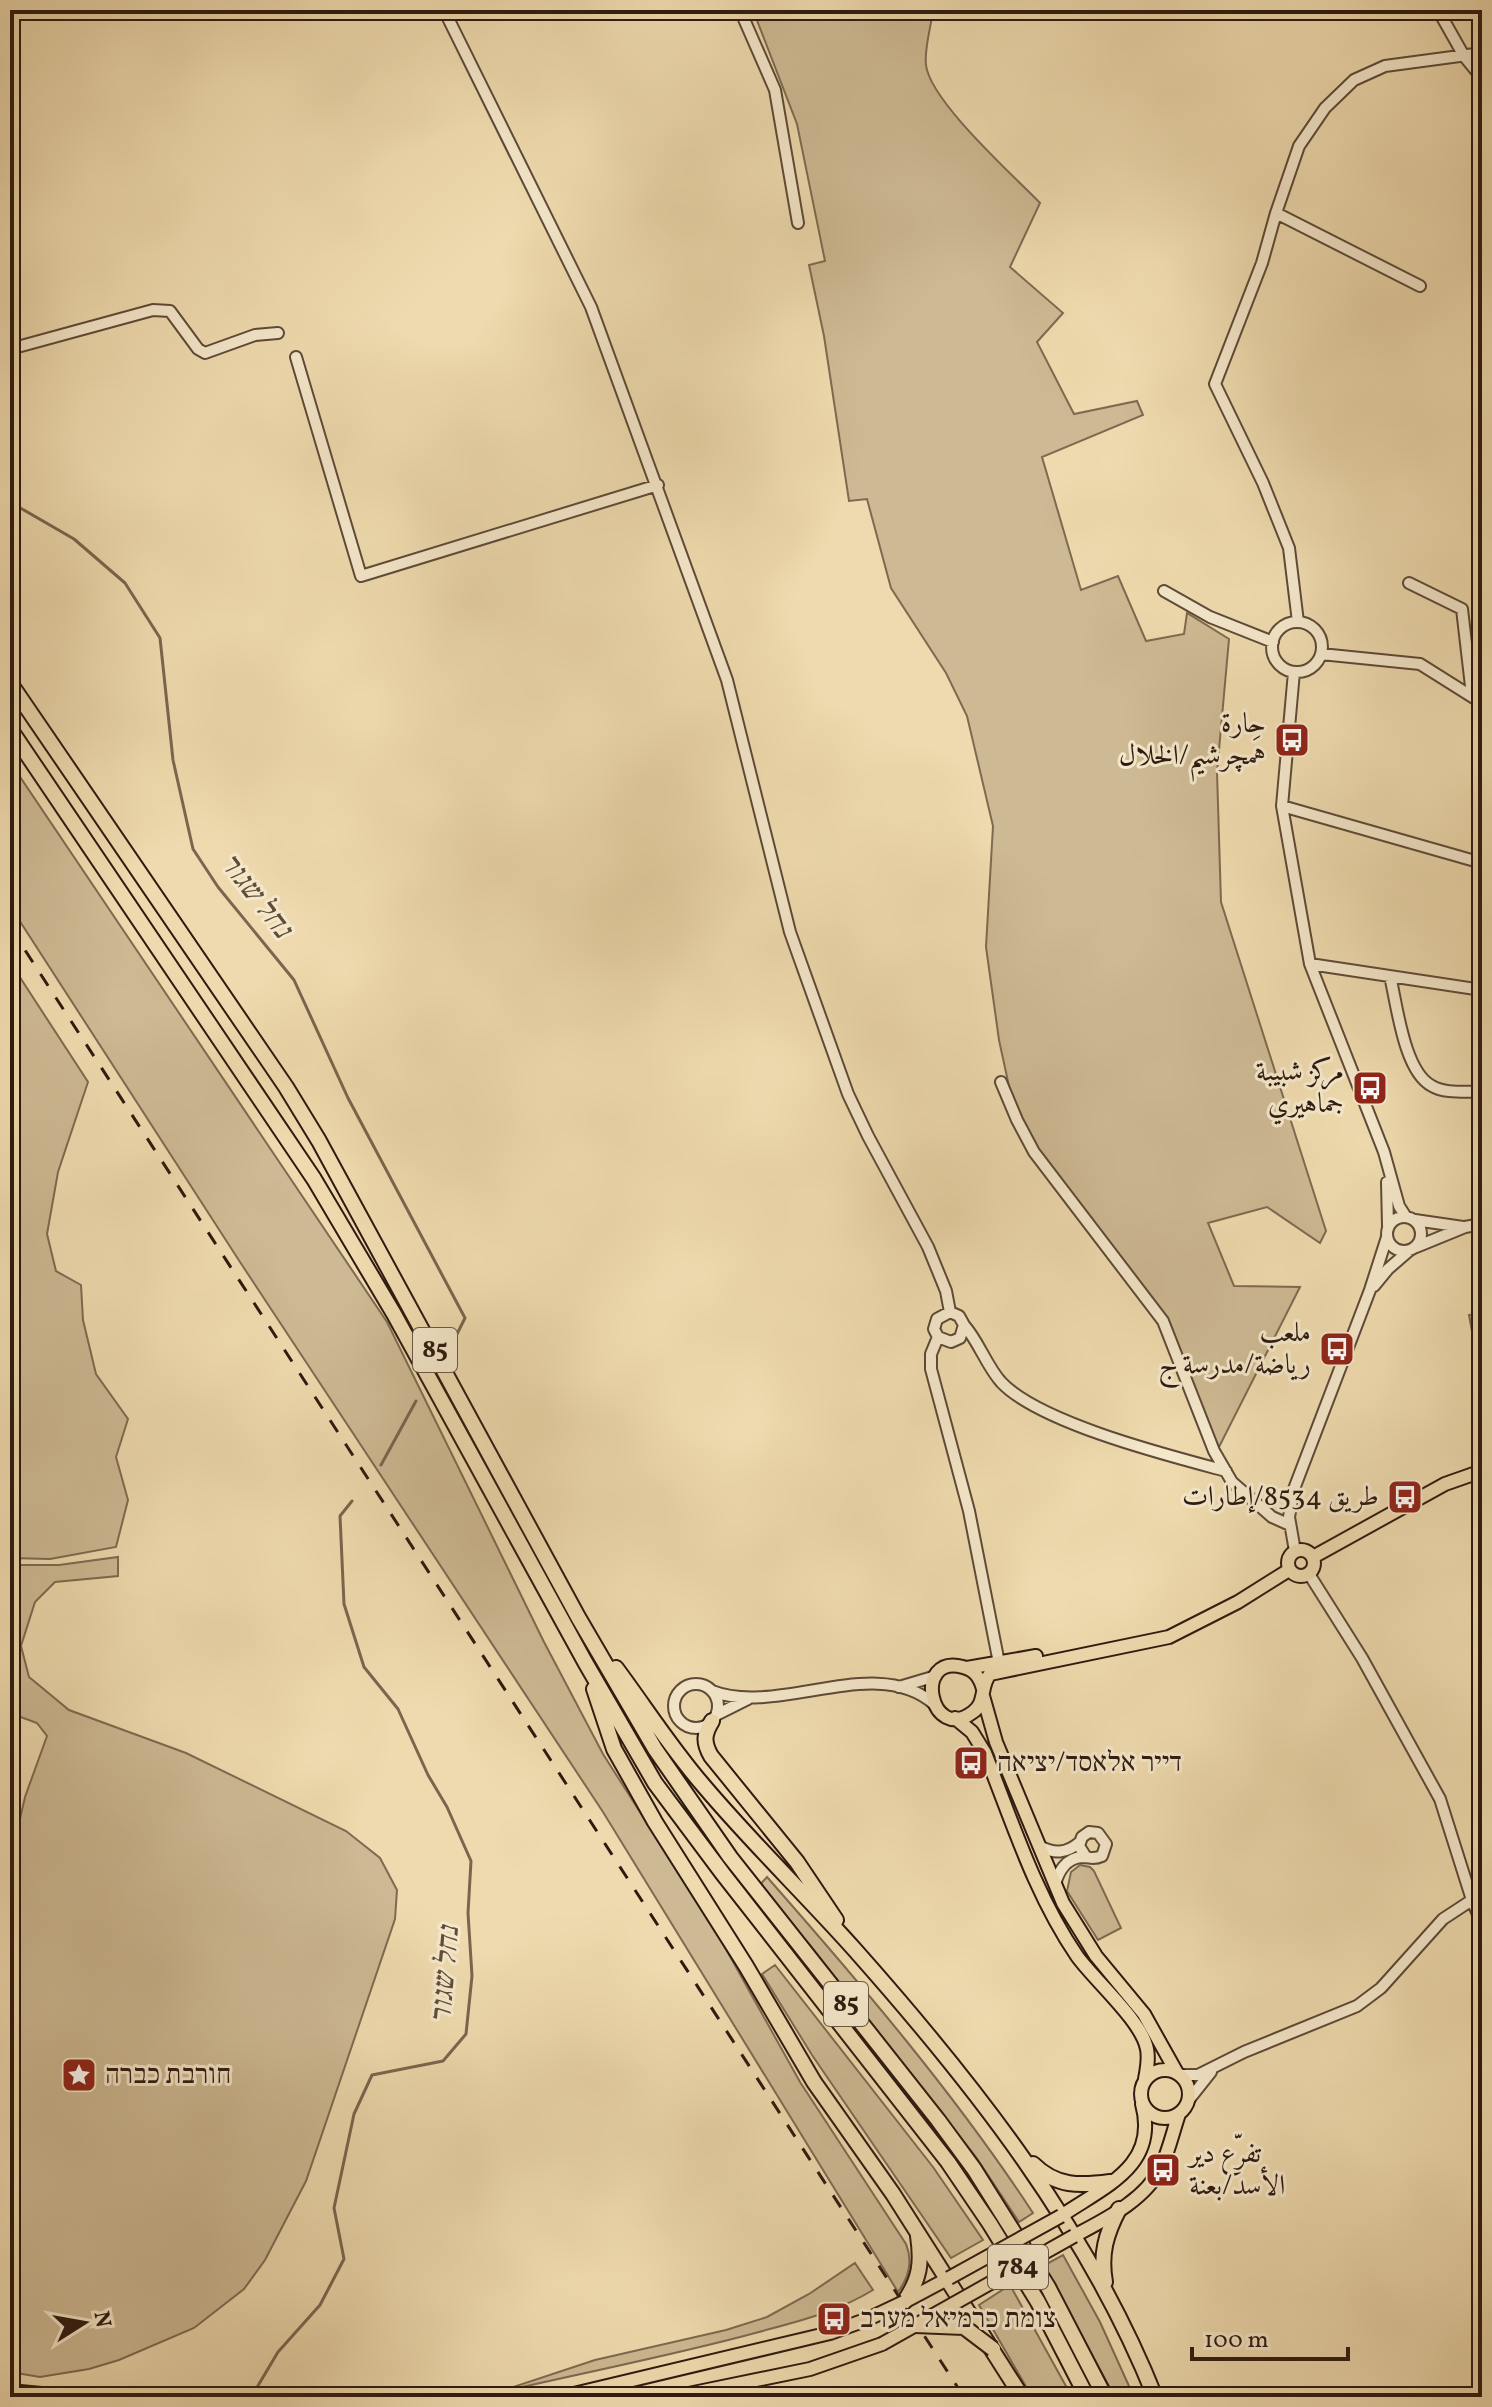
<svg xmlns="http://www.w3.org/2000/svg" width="1492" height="2407" font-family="Vollkorn,Amiri,'Frank Ruhl Libre',serif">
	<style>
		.green { fill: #cdb993; stroke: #7d6a51; stroke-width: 2 }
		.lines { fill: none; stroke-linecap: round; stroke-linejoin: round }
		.stream { stroke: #79664e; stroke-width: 3 }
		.minor-casing { stroke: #5d4a37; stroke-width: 14 }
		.major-casing { stroke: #2d1a0f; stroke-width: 16 }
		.highway-casing { stroke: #2d1a0f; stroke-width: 18 }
		.minor { stroke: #f4e7ca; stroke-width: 10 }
		.major { stroke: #eedaae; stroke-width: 12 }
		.highway { stroke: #eedaae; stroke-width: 14 }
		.rail { stroke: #2d1a0f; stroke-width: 3; stroke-dasharray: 14 14; stroke-linecap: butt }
		.major-bridge-casing { stroke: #2d1a0f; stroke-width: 16; stroke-linecap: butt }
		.highway-bridge-casing { stroke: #2d1a0f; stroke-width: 18; stroke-linecap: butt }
		.major-bridge { stroke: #eedaae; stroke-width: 12 }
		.highway-bridge { stroke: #eedaae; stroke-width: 14 }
		.labels { text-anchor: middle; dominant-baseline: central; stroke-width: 6; stroke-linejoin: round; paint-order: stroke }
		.shield { fill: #f4e7ca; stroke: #695847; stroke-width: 2 }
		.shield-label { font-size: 26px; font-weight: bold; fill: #2d1a0f }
		.poi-label { font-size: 28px; fill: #2d1a0f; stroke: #f4e7ca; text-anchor: end }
		.water-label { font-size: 30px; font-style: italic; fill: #604d39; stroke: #f4e7ca }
	</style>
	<rect width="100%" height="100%" fill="#eedaae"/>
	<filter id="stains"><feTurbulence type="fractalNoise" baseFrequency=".0025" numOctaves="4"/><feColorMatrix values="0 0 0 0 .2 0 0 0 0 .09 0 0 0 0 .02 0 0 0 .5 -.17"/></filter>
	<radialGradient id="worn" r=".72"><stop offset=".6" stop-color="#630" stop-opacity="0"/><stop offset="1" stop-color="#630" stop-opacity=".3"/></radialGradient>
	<path class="green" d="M753,10H933C931,27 924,49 926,65C930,101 1014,176 1040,203L1010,267L1063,313L1037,342L1074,414L1137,401L1143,415L1042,457L1081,590L1118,576L1146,641L1184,634L1187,613L1229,639L1217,772L1221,902L1326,1231L1320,1243L1267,1207L1208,1223L1234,1286L1300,1287L1218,1449L1155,1311L1036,1148L1010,1091L999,1040L986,947L993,826L967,716L946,673L891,588L867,499L849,501L824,336L809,265L825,261L797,124Z
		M10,762L387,1322L544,1642L603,1754L717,1933L800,2082L906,2244C913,2261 909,2277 898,2292L603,1812L240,1262L10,906Z
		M10,962L88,1082L58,1172L47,1234L56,1271L81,1285L83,1320L96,1374L128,1419L116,1457L128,1500L116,1547L50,1559L10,1558Z
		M1482,1313V1369H1479L1469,1315Z
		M118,1557V1576L55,1582L35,1602L21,1646L29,1677L69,1710L186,1753L346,1831L380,1858L397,1890L395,1919L306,2181L265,2260L244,2289L194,2328L119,2360L89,2369L40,2377L10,2372V2294L20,2288L10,2268V1846L14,1845L25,1797L47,1736L37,1723L10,1713V1565H59Z
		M1080,1865L1090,1867L1094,1871L1121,1928L1098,1940L1067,1891L1071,1872Z
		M767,1877C861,1984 955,2094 1033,2213L1019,2222L976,2157L809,1944L758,1887Z
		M775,1965L933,2167L983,2240L951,2258L812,2055L762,1974Z
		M1063,2255L1100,2322L1134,2397H1115L1043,2266Z
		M855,2263L873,2290C837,2312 799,2321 759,2332C671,2356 581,2373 492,2394L595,2360L726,2330L767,2317L809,2294Z
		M1010,2285L1072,2397H1032L979,2305Z"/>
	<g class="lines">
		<path class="stream" d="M10,502L74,539L125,583L160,638L173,760L193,849L218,887L294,980L348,1098L465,1318L453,1342
			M381,1465L416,1401
			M256,2389L278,2352L320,2305L344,2259L334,2208L354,2114L372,2075L443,2061L466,2034L472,1976L468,1913L471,1861L447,1807L428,1775L398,1709L364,1667L344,1604L340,1516L352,1501"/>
		<defs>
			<path id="minor" d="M444,10L591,307L727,680L790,932L848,1094L868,1136L928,1247L946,1291L950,1312
				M740,10L775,90L798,223
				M1438,10L1464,56L1482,78
				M1276,213L1420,286
				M10,349L153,310L170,311L198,349L205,353L255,335L278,333
				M296,357L361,576L658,485
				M1409,583L1462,609L1472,695
				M1164,591L1210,617L1273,642
				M1298,622L1289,548L1263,483L1215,384L1262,263L1276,213L1299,146L1325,108L1354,80L1385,66L1482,53
				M1272 647a25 25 0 1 1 50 0a25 25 0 1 1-50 0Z
				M1321,654L1420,664L1482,703
				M1294,672L1282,806L1310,964L1384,1152L1399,1206L1406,1217
				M1282,806L1482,863
				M1310,964L1482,990
				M1390,976C1397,1005 1404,1072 1432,1086C1445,1094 1467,1091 1482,1092
				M1001,1082L1017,1120L1034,1152L1163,1321L1214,1451L1232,1482L1272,1517L1290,1525
				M1387,1182L1388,1226
				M1387 1234a17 17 0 1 1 34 0a17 17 0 1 1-34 0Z
				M1415,1220L1463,1227
				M1416,1247L1465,1227L1482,1224
				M1374,1286L1388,1269L1410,1250
				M964,1325C979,1342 986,1365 1001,1382C1039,1423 1170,1456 1226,1471
				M938,1337L951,1342L960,1338L964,1325L959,1316L950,1312L937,1319L934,1329L938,1337L931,1354V1369L969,1511L1000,1668
				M1295,1551L1289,1517L1294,1489L1370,1290L1387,1237
				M674 1706a22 22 0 1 1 44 0a22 22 0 1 1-44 0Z
				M899,1687L936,1676
				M712,1691C778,1717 876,1653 934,1704
				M716,1715L748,1699
				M10,1786L14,1787
				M1039,1846C1054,1854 1066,1854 1080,1842
				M1482,1867L1472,1900L1482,1924
				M1055,1885C1058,1872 1066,1858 1082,1857C1091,1857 1093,1860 1102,1856L1106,1844L1098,1833L1089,1832L1082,1837L1079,1846L1086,1857
				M1180,2075H1198L1244,2052L1357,2006L1381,1988L1443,1919L1472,1900L1440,1799L1362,1658L1309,1574
				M1188,2101L1211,2072"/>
			<path id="major" d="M1288 1563a13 13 0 1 1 26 0a13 13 0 1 1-26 0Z
				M1313,1557L1445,1484L1482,1471
				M967,1668L1036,1656
				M983,1689C980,1678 975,1670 963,1667C912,1653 930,1745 973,1712C986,1703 980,1686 990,1674L1169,1637L1238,1602L1289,1570
				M983,1696L996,1742L1063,1903L1096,1956L1144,2014L1177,2073
				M955,1718L972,1732L985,1753C1012,1821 1035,1895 1077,1956C1094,1980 1142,2021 1147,2049C1149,2059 1147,2069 1145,2079
				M1141 2094a24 24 0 1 1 48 0a24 24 0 1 1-48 0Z
				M1061,2216C1105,2186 1159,2166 1142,2104
				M1074,2236C1104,2220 1146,2200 1161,2167C1169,2151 1173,2131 1179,2114
				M904,2302L949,2278
				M10,2391L73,2397
				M561,2397L830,2333L868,2319
				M674,2397L810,2369L882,2344"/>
			<path id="highway" d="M10,683L286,1087L319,1141L578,1617L655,1749L730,1857L938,2120L974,2169L1048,2287L1105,2397
				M10,729L314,1179L394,1314L585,1662L655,1783L723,1874L948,2162L990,2224L1038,2302L1087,2397
				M616,1668C645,1707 671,1748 703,1785C751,1842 805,1894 855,1950C974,2084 1088,2229 1155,2397
				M594,1689L614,1749L655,1822L746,1966L814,2082L893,2194L1022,2397
				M712,1721C704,1734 703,1742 711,1756L797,1862L836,1920
				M1033,2164C1056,2187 1080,2186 1110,2182
				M1105,2282C1100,2254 1106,2234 1119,2209
				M904,2302C920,2279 922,2263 918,2236"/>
		</defs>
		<use href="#minor" class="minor-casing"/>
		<use href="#major" class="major-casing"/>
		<use href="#highway" class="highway-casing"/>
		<use href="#minor" class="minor"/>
		<use href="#major" class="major"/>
		<use href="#highway" class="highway"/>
		<path class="rail" d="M10,927L964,2397"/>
		<defs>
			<path id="major-bridge" d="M949,2278L1061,2216
				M868,2319L904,2302
				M882,2344L1074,2236"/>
			<path id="highway-bridge" d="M915,2325L964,2327L993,2349"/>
		</defs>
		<use href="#major-bridge" class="major-bridge-casing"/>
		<use href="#highway-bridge" class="highway-bridge-casing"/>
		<use href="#major-bridge" class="major-bridge"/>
		<use href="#highway-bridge" class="highway-bridge"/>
	</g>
	<defs>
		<symbol id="bus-square" viewBox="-11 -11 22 22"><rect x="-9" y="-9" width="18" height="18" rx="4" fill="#8f2418" stroke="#f4e7ca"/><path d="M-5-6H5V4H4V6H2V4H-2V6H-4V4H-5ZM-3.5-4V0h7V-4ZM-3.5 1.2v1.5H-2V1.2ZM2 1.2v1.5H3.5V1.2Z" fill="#fff"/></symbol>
		<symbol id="sight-square" viewBox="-11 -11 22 22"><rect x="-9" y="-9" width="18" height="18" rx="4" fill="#8f2418" stroke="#f4e7ca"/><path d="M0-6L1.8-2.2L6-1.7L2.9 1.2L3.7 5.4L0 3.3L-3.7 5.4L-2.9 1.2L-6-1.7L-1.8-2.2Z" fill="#fff"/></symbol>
	</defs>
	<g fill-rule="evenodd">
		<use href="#bus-square" x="1272" y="720" width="40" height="40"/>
		<use href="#bus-square" x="1350" y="1068" width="40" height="40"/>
		<use href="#bus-square" x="1317" y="1329" width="40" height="40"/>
		<use href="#bus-square" x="1385" y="1477" width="40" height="40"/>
		<use href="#bus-square" x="951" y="1743" width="40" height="40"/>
		<use href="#sight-square" x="59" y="2055" width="40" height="40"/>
		<use href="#bus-square" x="1143" y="2150" width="40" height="40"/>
		<use href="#bus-square" x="814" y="2299" width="40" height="40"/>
	</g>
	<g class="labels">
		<g class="shield">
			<rect x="413" y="1328" width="44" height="44" rx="6"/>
			<rect x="824" y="1982" width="44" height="44" rx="6"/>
			<rect x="988" y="2245" width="60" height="44" rx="6"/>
		</g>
		<g class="shield-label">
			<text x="435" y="1350">85</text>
			<text x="846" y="2004">85</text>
			<text x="1018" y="2267">784</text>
		</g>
		<g class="poi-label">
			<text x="1266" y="724">حارة<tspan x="1266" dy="32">هَمچرشيم/الخلال</tspan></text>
			<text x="1344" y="1072">مركز شبيبة<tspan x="1344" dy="32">جماهيري</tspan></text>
			<text x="1311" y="1333">ملعب<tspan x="1311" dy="32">رياضة/مدرسة ج</tspan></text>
			<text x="1379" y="1497">طريق 8534/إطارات</text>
			<text x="997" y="1763" text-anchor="start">דייר אלאסד/יציאה</text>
			<text x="105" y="2075" text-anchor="start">חורבת כברה</text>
			<text x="1189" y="2154" text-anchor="start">تفرّع دير<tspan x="1189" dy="32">الأسد/بعنة</tspan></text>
			<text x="860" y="2319" text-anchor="start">צומת כרמיאל מערב</text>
		</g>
		<g class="water-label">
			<text transform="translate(255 896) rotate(52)">נחל שגור</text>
			<text transform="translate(446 1975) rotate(-85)">נחל שגור</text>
		</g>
	</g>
	<rect width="1492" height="2407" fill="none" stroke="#eedaae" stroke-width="40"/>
	<rect x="12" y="12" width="1468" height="2383" fill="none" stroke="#2d1a0f" stroke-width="4"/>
	<rect x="20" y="20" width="1452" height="2367" fill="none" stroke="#2d1a0f" stroke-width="2"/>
	<g transform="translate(84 2323) rotate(79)" stroke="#f4e7ca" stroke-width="6" paint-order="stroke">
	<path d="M0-6L14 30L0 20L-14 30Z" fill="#2d1a0f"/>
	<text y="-12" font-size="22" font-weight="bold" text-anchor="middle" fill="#2d1a0f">N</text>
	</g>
	<path d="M1192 2347v12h156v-12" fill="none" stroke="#2d1a0f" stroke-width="4"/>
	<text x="1204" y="2347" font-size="24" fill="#2d1a0f" stroke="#f4e7ca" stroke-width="6" paint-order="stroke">100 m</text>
	<rect width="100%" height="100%" filter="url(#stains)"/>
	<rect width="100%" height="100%" fill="url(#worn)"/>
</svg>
